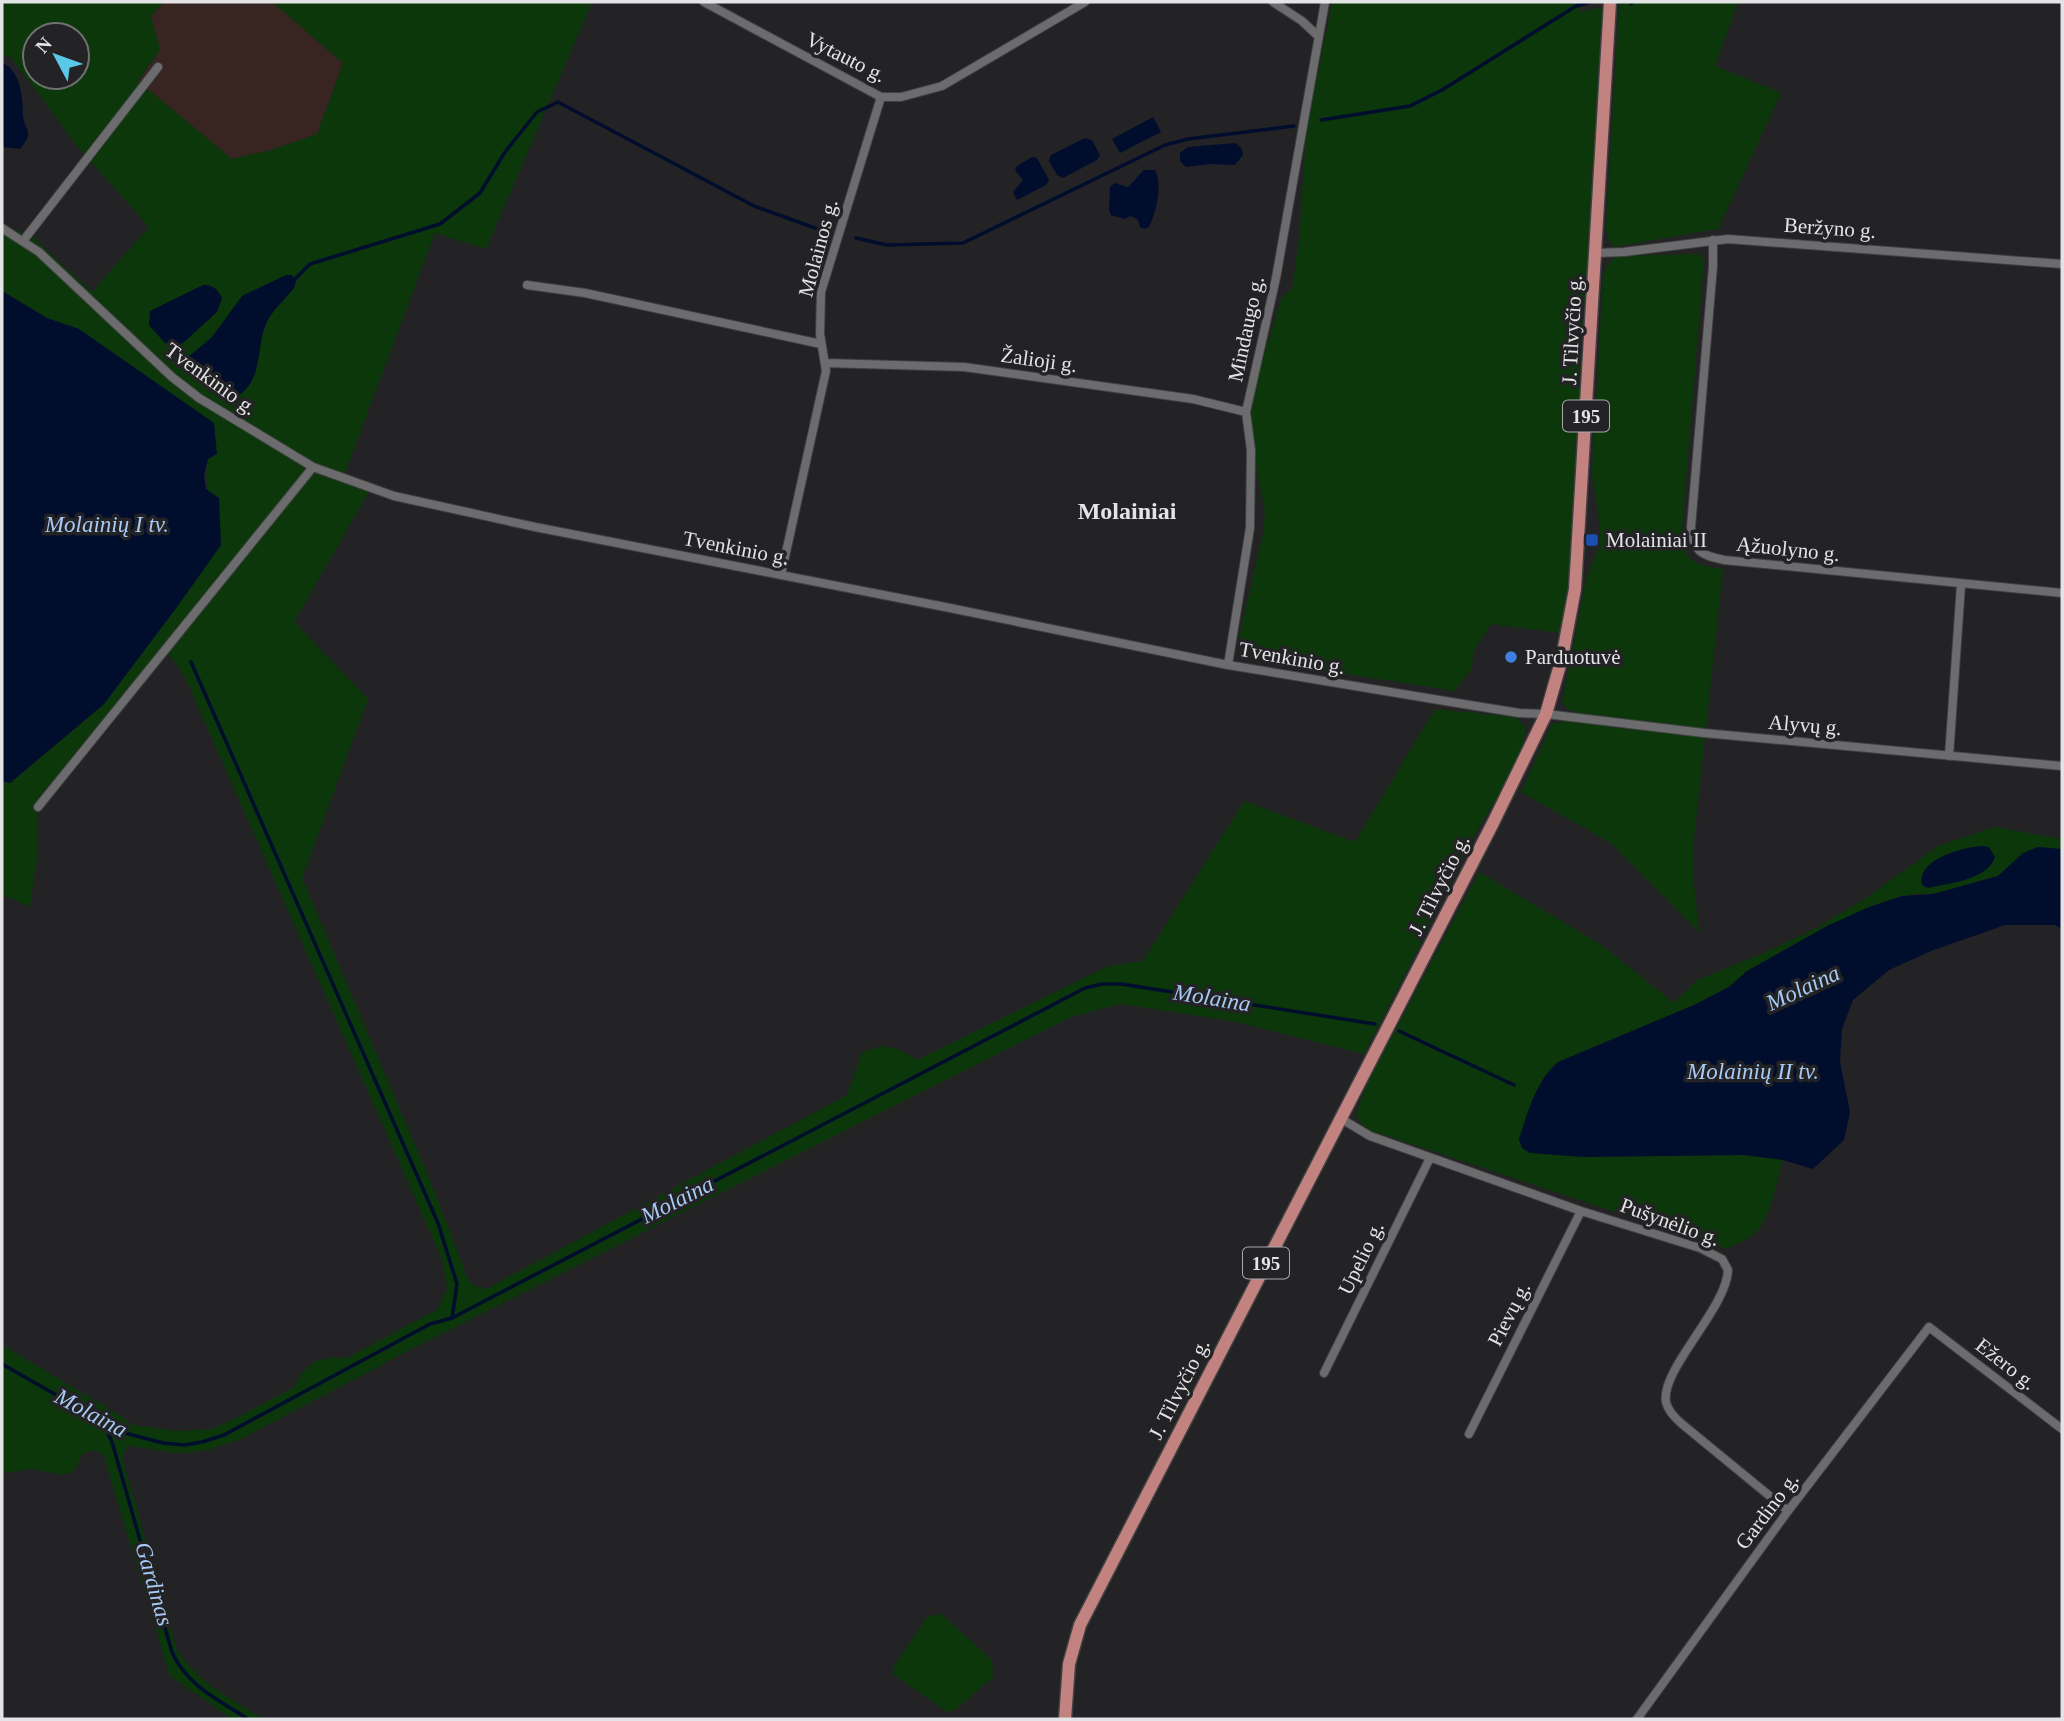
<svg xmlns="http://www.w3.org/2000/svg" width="2064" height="1721" font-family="'Times New Roman',serif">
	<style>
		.industrial { fill: #382522 }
		.green { fill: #0b370b; fill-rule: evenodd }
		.water { fill: #000d2d }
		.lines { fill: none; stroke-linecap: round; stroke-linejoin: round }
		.stream { stroke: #000d2d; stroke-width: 3.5 }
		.street-casing { stroke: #404042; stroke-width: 10 }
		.primary-casing { stroke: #404042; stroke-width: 15 }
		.street { stroke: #6c6c6f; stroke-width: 8 }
		.primary { stroke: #c28380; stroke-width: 12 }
		.transit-dot { fill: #1a4fb4; stroke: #232325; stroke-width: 2.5 }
		.shop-dot { fill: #3f7fe0; stroke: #232325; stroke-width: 2.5 }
		.labels { text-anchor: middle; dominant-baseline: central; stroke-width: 7; stroke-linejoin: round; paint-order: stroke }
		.shield { fill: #232325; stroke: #aaaaac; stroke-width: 2 }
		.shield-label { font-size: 19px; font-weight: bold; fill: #e4e4e6 }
		.street-label { font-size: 21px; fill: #e4e4e6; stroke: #232325 }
		.poi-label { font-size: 21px; fill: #e4e4e6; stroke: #232325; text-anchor: start }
		.water-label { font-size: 23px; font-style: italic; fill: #a7c9f4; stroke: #232325 }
		.quarter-label { font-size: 24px; font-weight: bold; fill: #e4e4e7; stroke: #232325 }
	</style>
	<rect width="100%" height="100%" fill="#232325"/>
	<path class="industrial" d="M164,2H272L343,63L317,134L271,150L232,159L138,81L160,50L151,16Z"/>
	<path class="green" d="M2,2H164L151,16L160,50L138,81L232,159L271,150L317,134L343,63L272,2H592L486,249L435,233L343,478L371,488L294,622L368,699L302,878L432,1185L468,1279L474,1286L486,1289L847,1095L862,1053C883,1041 898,1047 917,1060L1108,966L1143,961L1244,801L1355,842L1435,709L1515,717L1525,726C1526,764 1494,797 1477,831C1440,906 1402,980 1364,1054L1232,1021L1120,1004L1071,1017L429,1340L239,1440L204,1451L176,1453L130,1446L125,1450L122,1457L176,1648C195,1681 231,1699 263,1719H232L170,1676L104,1457C98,1448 93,1450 83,1453L73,1472L62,1475L32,1469L2,1473V1345L121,1416L132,1425L179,1431L212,1429L238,1417L294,1387L303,1372L313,1362L327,1358H347L438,1309L447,1289L443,1262L184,675L165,649L38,807L37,857L30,907L2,894V781L10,783L104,704L221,545C214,516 202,488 208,459L79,329L47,318L2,291V223L35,239L92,292L149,227L77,146L11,57L2,56ZM35,35H77V77H35Z
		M1332,2H1580V12L1602,7L1569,571L1561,633L1491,624L1475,649L1471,669L1455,691L1243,658L1238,641L1262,539L1265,512L1246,412L1282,297L1292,289L1299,240L1306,134Z
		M1619,2H1738L1715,66L1781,93L1718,229L1614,247L1608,240L1606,226Z
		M1697,254L1704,259L1682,531C1683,563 1694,564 1723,569L1693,849V876L1699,932L1611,843L1521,792L1552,724L1567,721L1689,732L1579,713L1568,709L1562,703L1586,579L1599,547L1600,528L1592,473L1603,276L1607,265L1616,256Z
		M1995,827L2062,839V849L2038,847L2024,853L1998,876L1933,894H1912L1827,926L1747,971L1729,987L1694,1005L1558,1062L1530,1152L1583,1157L1744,1155L1783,1160C1777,1180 1771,1219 1755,1233C1747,1241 1736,1244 1726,1249L1372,1131L1361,1124L1356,1114L1368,1082L1479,872L1600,944L1674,1003L1697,980L1764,953L1816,928L1869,896L1938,846Z
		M941,1614L992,1660L993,1677L956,1709L947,1712L894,1675V1666L928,1616Z"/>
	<path class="water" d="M2,62C21,73 22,93 23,113C23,131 36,130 20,149L2,147Z
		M1153,117L1161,132L1120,153L1112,139Z
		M1085,138L1092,140L1100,155L1097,160L1063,178L1057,175L1049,161L1051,155Z
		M1236,143L1242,149L1243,155L1235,165L1211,164L1186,167L1180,161V153L1188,147Z
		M1032,157L1037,158L1049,180L1046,185L1017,200L1013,192L1023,180L1015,170L1017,166Z
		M1144,170H1155C1163,184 1156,213 1149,227L1145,229L1140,227L1138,220L1131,216L1124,219L1111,215L1109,210L1110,187L1115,183L1128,187Z
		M286,275H292L296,282L294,288C286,298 276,307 269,318C253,345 268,382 231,400L182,369L181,363L212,337L242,296Z
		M203,285C213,285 218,289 222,298L217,312L183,343L172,346L164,342L149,325L150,311Z
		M2,291L47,318L79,329L214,423L217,454L208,459L204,475L206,489L219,498L221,545L177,607L104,704L10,783L2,781Z
		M1983,846L1989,847L1995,857C1988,880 1949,883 1928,888L1922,885C1916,859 1964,847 1983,846Z
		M2038,847L2062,849V929L2055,925H2005L1931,951L1889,970L1853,1000L1842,1029L1840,1062L1850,1112L1844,1140L1813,1169L1783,1160L1744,1155L1583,1157L1530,1153L1522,1148L1519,1139C1527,1114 1537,1079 1558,1062L1694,1005L1729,987L1747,971L1827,926L1869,907L1902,896L1933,894L1998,876L2023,853Z"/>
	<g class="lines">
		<path class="stream" d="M1631,4L1632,2
			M1321,120L1410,106L1442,90L1576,6L1588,3
			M856,238L887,245L963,243L1165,145L1188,139L1294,126
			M291,283L310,264L440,224L480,193L505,152L537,112L558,102L754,206L826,232
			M191,662L438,1223L457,1284L452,1318
			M1399,1031L1514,1085
			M2,1364L121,1432L163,1443L184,1445L202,1442L224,1435L430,1324L452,1318L1085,988L1102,984H1121L1375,1024
			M103,1422L112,1442L172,1652C187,1686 219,1700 248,1719"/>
		<defs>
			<path id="street" d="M704,2L881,97H901L942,86L1085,2
				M1273,2L1302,21L1317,35
				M2,228L39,252L172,377L199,398L313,467L394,496L535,527L945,607L1228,665L1445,701L1519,713L1546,714L1704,733L2062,766
				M1713,240V266L1691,527C1693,552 1701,555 1724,560L2062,593
				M23,241L158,67
				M1596,253L1624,252L1728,239L2062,264
				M527,285L585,293L821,344
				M825,363L964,367L1193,399L1246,412
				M781,575L826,371L820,334L821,292L881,97
				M1228,665L1250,528L1251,450L1246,412L1276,278L1325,2
				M1949,756L1961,585
				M38,807L313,467
				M1340,1118L1370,1136L1581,1211L1700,1248L1722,1259L1728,1270C1727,1308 1660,1370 1666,1402C1668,1411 1675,1418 1682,1424L1788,1511
				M1324,1373L1430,1158
				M1469,1434L1581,1211
				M1637,1719L1788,1511L1929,1327L2062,1429"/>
			<path id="primary" d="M1065,1719L1069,1664L1080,1625L1493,823L1546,714L1562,658L1575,589L1610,2"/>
		</defs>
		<use href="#street" class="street-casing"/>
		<use href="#primary" class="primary-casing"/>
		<use href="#street" class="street"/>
		<use href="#primary" class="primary"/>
	</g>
	<rect class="transit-dot" x="1585" y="533" width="14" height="14" rx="3.5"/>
	<circle class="shop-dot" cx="1511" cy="657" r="7"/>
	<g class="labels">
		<g class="shield">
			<rect x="1563" y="400.5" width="46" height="31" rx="5"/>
			<rect x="1243" y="1247.5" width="46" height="31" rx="5"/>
		</g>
		<g class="shield-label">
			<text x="1586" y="416">195</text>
			<text x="1266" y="1263">195</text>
		</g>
		<g class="street-label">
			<text transform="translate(846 57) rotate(27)">Vytauto g.</text>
			<text transform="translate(1830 228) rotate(4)">Beržyno g.</text>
			<text transform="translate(818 248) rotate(-75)">Molainos g.</text>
			<text transform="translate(1246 329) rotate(-78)">Mindaugo g.</text>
			<text transform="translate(1572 330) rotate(-87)">J. Tilvyčio g.</text>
			<text transform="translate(1039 360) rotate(8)">Žalioji g.</text>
			<text transform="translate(211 379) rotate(36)">Tvenkinio g.</text>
			<text transform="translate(736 548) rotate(11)">Tvenkinio g.</text>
			<text transform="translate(1788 549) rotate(6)">Ąžuolyno g.</text>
			<text transform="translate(1292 658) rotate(10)">Tvenkinio g.</text>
			<text transform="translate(1805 725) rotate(5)">Alyvų g.</text>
			<text transform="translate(1439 885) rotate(-63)">J. Tilvyčio g.</text>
			<text transform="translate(1670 1222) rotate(20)">Pušynėlio g.</text>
			<text transform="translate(1361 1258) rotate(-64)">Upelio g.</text>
			<text transform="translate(1509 1314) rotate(-63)">Pievų g.</text>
			<text transform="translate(2006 1364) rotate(38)">Ežero g.</text>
			<text transform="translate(1179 1389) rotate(-63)">J. Tilvyčio g.</text>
			<text transform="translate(1767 1511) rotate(-53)">Gardino g.</text>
		</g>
		<g class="poi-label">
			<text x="1606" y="540">Molainiai II</text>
			<text x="1525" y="657">Parduotuvė</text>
		</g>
		<g class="water-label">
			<text x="107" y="524">Molainių I tv.</text>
			<text transform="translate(1803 988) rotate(-25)">Molaina</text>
			<text transform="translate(1212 998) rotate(9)">Molaina</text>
			<text x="1753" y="1071">Molainių II tv.</text>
			<text transform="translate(677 1200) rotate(-27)">Molaina</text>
			<text transform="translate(91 1413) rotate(28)">Molaina</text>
			<text transform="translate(154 1584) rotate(74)">Gardinas</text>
		</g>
		<g class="quarter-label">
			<text x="1127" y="511">Molainiai</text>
		</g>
	</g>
	<rect width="2064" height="1721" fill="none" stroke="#e4e4e6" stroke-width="7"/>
	<g transform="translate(56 56) rotate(311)"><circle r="33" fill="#232325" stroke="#707072" stroke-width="2"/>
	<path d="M0-5L12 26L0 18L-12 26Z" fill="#5ac8e6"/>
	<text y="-10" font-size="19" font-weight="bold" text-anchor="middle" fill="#e4e4e6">N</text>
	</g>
</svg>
